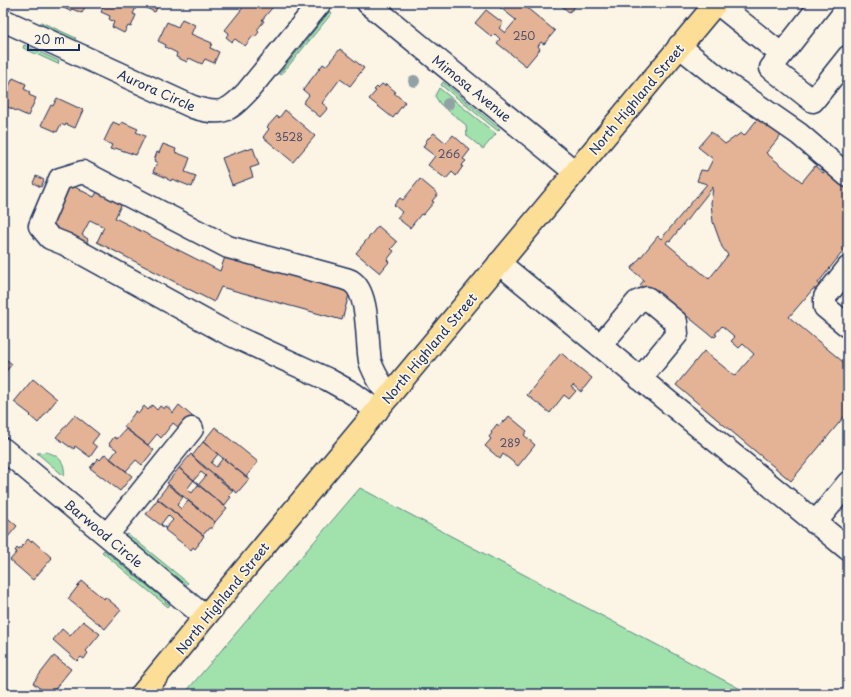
<svg xmlns="http://www.w3.org/2000/svg" width="851" height="697" font-family="'Playpen Sans',sans-serif">
	<style>
		.green { fill: #a1e2ac; stroke: #5e8885 }
		.building { fill: #e4b395; stroke: #1b2f5e; fill-rule: evenodd }
		.lines { fill: none; stroke-linecap: round; stroke-linejoin: round }
		.minor-casing { stroke: #1b2f5e; stroke-width: 25 }
		.major-casing { stroke: #1b2f5e; stroke-width: 25 }
		.minor { stroke: #fcf5e5; stroke-width: 22 }
		.major { stroke: #fdde96; stroke-width: 22 }
		.tree { fill: #92a1a6 }
		.labels { text-anchor: middle; dominant-baseline: central; stroke-width: 3.5; stroke-linejoin: round; paint-order: stroke }
		.number-label { font-size: 11px; fill: #4d506c }
		.street-label { font-size: 13px; fill: #1b2f5e; stroke: #fcf5e5 }
	</style>
	<rect width="100%" height="100%" fill="#fcf5e5"/>
	<filter id="ink" filterUnits="userSpaceOnUse"><feTurbulence type="fractalNoise" baseFrequency=".025" numOctaves="2"/><feDisplacementMap in="SourceGraphic" scale="8" xChannelSelector="R" yChannelSelector="G"/><feConvolveMatrix kernelMatrix="1 2 1 2 8 2 1 2 1" color-interpolation-filters="sRGB"/></filter>
	<g filter="url(#ink)">
		<path class="green" d="M330,11L332,13L281,75L279,74Z
			M41,22L76,38L74,40L41,26Z
			M24,45L59,61L58,64L23,48Z
			M443,82L500,129L498,131L441,85Z
			M439,88L496,134L483,149L467,136L466,125L440,104L435,96Z
			M46,452C59,455 66,463 64,476L37,453Z
			M360,488L750,694H184Z
			M128,534L188,583L186,585L181,582L125,536Z
			M104,550L166,601L165,602L170,605L168,607L102,552Z"/>
		<path class="building" d="M59,3H89L87,6L86,5L82,13L72,9L70,11L64,8L65,6Z
			M105,3H133L137,5L133,14L136,15L131,27L128,26L124,33L112,27L114,22L109,19L110,16L101,12Z
			M148,3H159L155,12L146,8Z
			M243,3H276L262,20L264,21L257,30L259,32L255,37L253,36L245,46L235,39L232,42L226,37L229,33L225,30L245,5Z
			M499,3H521L555,31L544,44L541,42L538,46L540,49L526,66L497,43L500,39L495,34L492,37L475,23L486,10L503,23L499,28L505,33L516,20L497,5Z
			M550,3H576L573,9L569,12L558,3L555,7Z
			M182,19L195,25L191,34L212,43L210,48L219,52L214,63L205,59L202,64L189,58L187,62L176,57L177,53L165,47L166,45L158,41L167,22L178,27Z
			M340,49L364,68L350,86L340,79L322,103L328,108L320,117L303,103L309,95L303,90L323,64L326,66Z
			M13,78L26,84L24,89L30,92L29,95L36,98L28,116L3,105L6,96L3,94V92L6,84L9,86Z
			M382,84L385,86L386,84L396,92L394,93L405,102L393,118L369,99L376,91L374,90L377,87L378,88Z
			M57,98L83,110L75,128L66,124L65,126L61,124L57,132L41,125L51,105L53,106Z
			M285,110L315,136L293,162L263,137L269,129L267,127L277,116L279,118Z
			M760,116L782,134L766,153L802,182L815,166L823,173L825,171L848,189V245L818,283L819,286L816,289H813L789,317L848,366V412L791,481L676,385L704,351L735,376L754,354L743,344L739,348L731,341L735,337L722,326L715,334L717,335L715,337L713,336V337L672,304L668,307L640,285L644,280L631,269L658,236L661,239L707,184L697,181L701,170L707,171L713,159L698,147L711,132L725,144L741,133L744,136ZM713,187L711,203L713,222L722,247L728,255L709,279L666,243L668,240L670,241Z
			M113,122L120,125L122,122L138,129L136,132L145,136L136,155L115,148L114,150L110,149L112,145L104,141Z
			M434,133L446,143L453,135L470,150L463,159L466,161L462,165L463,166L456,176L452,172L446,179L428,165L435,156L423,147L428,138H429Z
			M163,144L176,149L175,152L190,158L185,172L196,176L192,187L172,179L171,181L167,179V178L153,172L157,162L154,161L157,152L159,153Z
			M253,148L259,165L250,168L253,177L232,185L222,158L246,149L247,150Z
			M36,176L44,180L41,187L33,183Z
			M420,179L438,194L432,201L434,202L423,215L421,214L410,228L397,218L402,212L394,205L400,198L403,200Z
			M67,183L94,197L99,189L123,201L115,218L220,271L225,257L350,291L342,320L221,287L214,302L97,242L104,227L90,220L82,235L88,239L85,246L48,232L59,210L54,207Z
			M378,226L397,242L391,249L394,251L387,260L389,262L380,273L356,253Z
			M561,353L592,378L581,392L573,385L571,387L576,391L569,399L564,395L550,413L527,395Z
			M3,357L12,364L3,375Z
			M33,379L57,399L38,423L30,416L31,415L14,402Z
			M152,405L157,410L160,406L164,409L166,406L172,411L173,413L179,405L193,417L183,431L173,423L161,438L157,434L148,445L124,427L136,411L139,413L144,406L148,410Z
			M75,415L99,434L92,443L97,447L90,457L75,446L74,449L70,446V447L56,437Z
			M509,416L527,431L524,435L535,445L518,466L503,454L500,459L485,446L491,439L489,437L492,433L491,432L497,424L499,426L503,421L504,423Z
			M215,427L258,462L246,477L203,442Z
			M126,429L154,450L142,465L136,460L126,471L110,459L117,450L109,444L114,437L117,439Z
			M203,442L218,454L211,463L216,467L223,458L249,479L237,493L192,456Z
			M105,454L132,476L120,491L90,468L98,458L100,460Z
			M191,454L199,463L233,491L229,496L231,497L224,506L179,468ZM201,472L206,476L199,484L194,480Z
			M179,468L194,480L187,489L192,493L198,485L227,508L215,522L167,483Z
			M168,485L183,497L177,505L181,509L188,501L215,522L212,528H209L203,535L157,499Z
			M158,499L204,536L199,543H198L199,544L195,549L193,547L191,550L165,530L166,529L146,514ZM168,515L173,520L166,528L161,524Z
			M3,514L17,526L3,543Z
			M28,539L31,542L32,540L52,558L33,580L10,560L17,552L15,551L17,548L19,550Z
			M82,581L104,599L105,597L121,610L105,629L68,599Z
			M83,621L100,634L86,651L88,653L84,659L81,657L77,661L53,640L62,629L70,636Z
			M54,656L71,669L51,694H47L33,683Z"/>
		<g class="lines">
			<defs>
				<path id="minor" d="M368,3L575,172
					M717,3L781,54
					M822,3L771,68L813,101L848,57
					M3,20L193,107C221,116 228,112 247,92L320,3
					M679,46L724,82L799,134L848,176
					M499,263L848,549
					M848,268L825,297V307L848,326
					M600,346L637,302L647,298L676,322L677,334L640,379
					M377,411L354,394L327,379L227,333L65,244L50,238L40,226L60,179L83,172L228,247L339,277C343,278 347,279 351,281C370,293 366,340 370,361C373,373 382,385 389,396
					M3,449L205,617
					M815,523L848,483
					M107,535L192,429"/>
				<path id="major" d="M142,694L205,617L716,3"/>
			</defs>
			<use href="#minor" class="minor-casing"/>
			<use href="#major" class="major-casing"/>
			<use href="#minor" class="minor"/>
			<use href="#major" class="major"/>
		</g>
		<g class="tree">
			<circle cx="414" cy="81" r="6"/>
			<circle cx="448" cy="104" r="6"/>
		</g>
	</g>
	<g class="labels">
		<g class="number-label">
			<text x="524" y="35">250</text>
			<text x="289" y="136">3528</text>
			<text x="449" y="153">266</text>
			<text x="510" y="442">289</text>
		</g>
		<g class="street-label">
			<text transform="translate(472 88) rotate(39)">Mimosa Avenue</text>
			<text transform="translate(157 90) rotate(24)">Aurora Circle</text>
			<text transform="translate(636 99) rotate(-50)">North Highland Street</text>
			<text transform="translate(429 348) rotate(-50)">North Highland Street</text>
			<text transform="translate(104 533) rotate(40)">Barwood Circle</text>
			<text transform="translate(222 598) rotate(-51)">North Highland Street</text>
		</g>
	</g>
	<rect width="851" height="697" fill="none" stroke="#fcf5e5" stroke-width="16"/>
	<rect x="8" y="8" width="835" height="681" fill="none" stroke="#1b2f5e" stroke-width="1.5" filter="url(#ink)"/>
	<path d="M28 44v6h51v-6" fill="none" stroke="#1b2f5e" stroke-width="2"/>
	<text x="34" y="44" font-size="12" fill="#1b2f5e" stroke="#fcf5e5" stroke-width="3" paint-order="stroke">20 m</text>
</svg>
